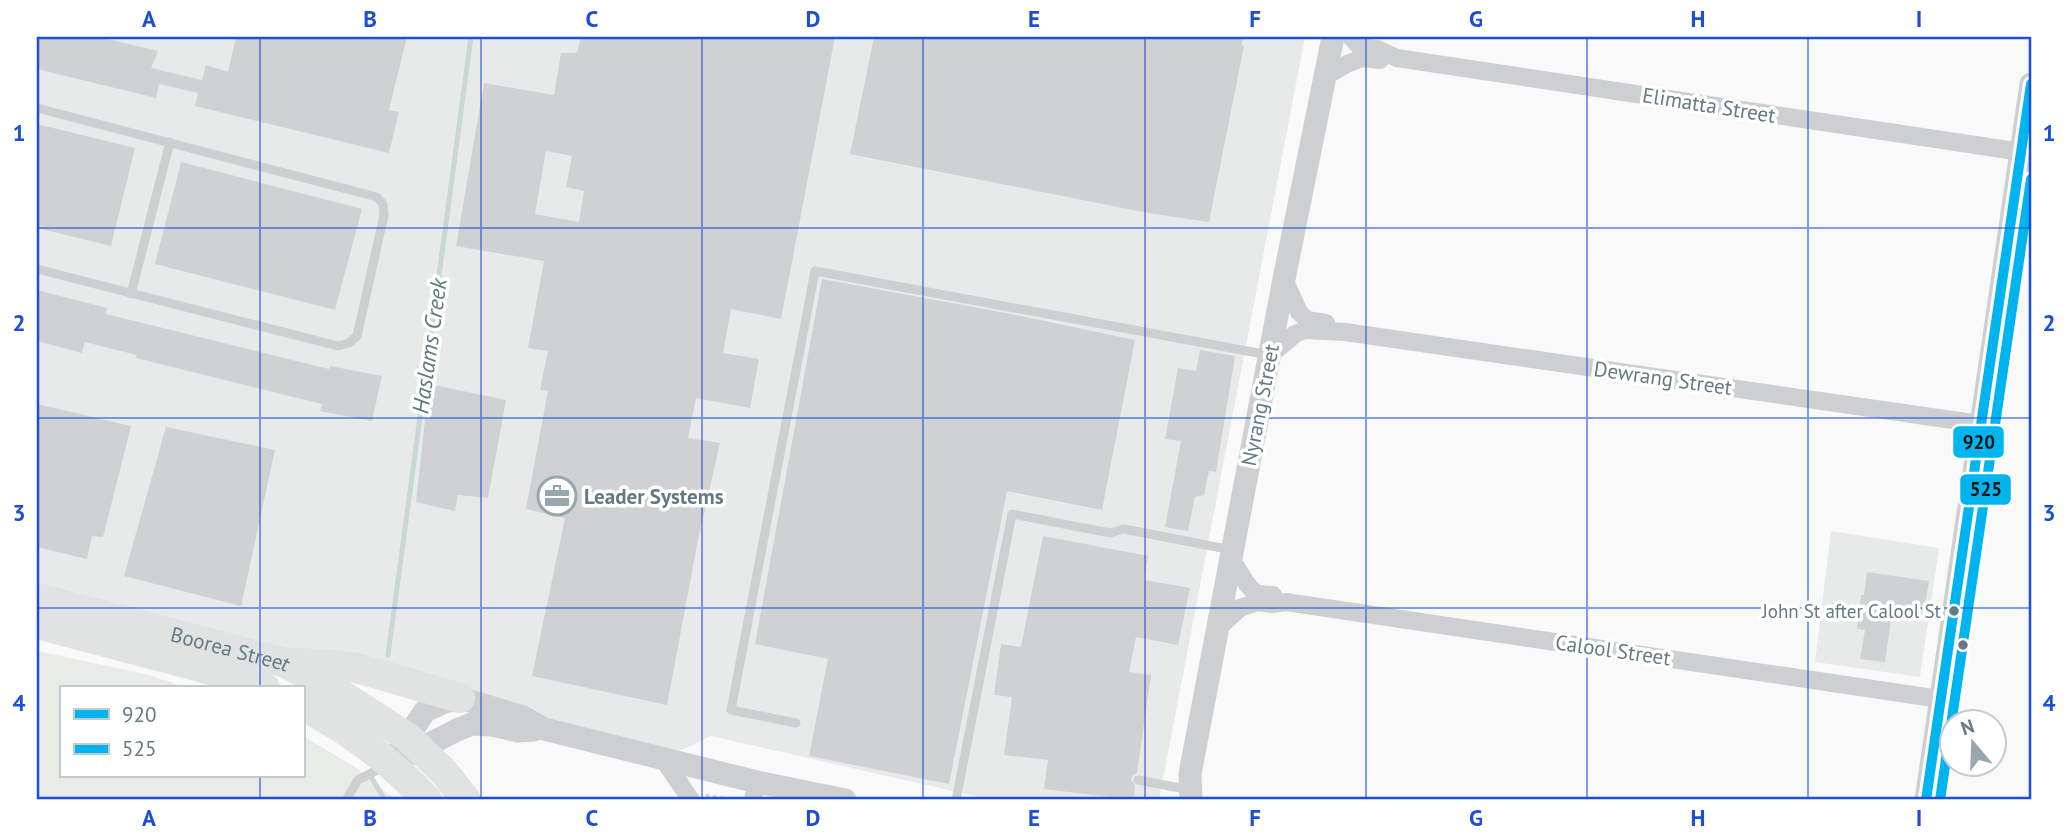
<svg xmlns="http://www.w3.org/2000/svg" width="2068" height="837" font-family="'PT Sans',sans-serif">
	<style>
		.built { fill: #e8eaea }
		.green { fill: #e8ebe6 }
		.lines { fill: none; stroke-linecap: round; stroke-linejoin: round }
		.stream { stroke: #cbd7d7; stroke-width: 5 }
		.building { fill: #cfd1d2; fill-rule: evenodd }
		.path { stroke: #cbcccd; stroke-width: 2.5; stroke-dasharray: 3.5 3.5; stroke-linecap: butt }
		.service { stroke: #cecfd0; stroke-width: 9 }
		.minor { stroke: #cecfd0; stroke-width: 18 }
		.tertiary { stroke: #cecfd0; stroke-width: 23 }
		.trunk { stroke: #e1e2e2; stroke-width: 30 }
		.bus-1-casing { stroke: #fff; stroke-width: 16 }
		.bus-2-casing { stroke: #fff; stroke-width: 16 }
		.bus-1 { stroke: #00b5ef; stroke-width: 10 }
		.bus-2 { stroke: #00b5ef; stroke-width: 10 }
		.grid { fill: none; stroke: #1d4ed8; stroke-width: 2; stroke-opacity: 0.55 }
		.bus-dot { fill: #647a84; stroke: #fff; stroke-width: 2.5 }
		.labels { text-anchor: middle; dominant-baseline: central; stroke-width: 7; stroke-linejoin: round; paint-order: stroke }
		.bus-label { font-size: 19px; fill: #647a84; stroke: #fff; text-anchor: end }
		.street-label { font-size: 21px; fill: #647a84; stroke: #fff }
		.poi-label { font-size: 21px; font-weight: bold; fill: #647a84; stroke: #fff; text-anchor: start }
		.water-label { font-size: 23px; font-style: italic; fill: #5f7a7d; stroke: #fff }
		.line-badge { stroke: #fff; stroke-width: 2.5 }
		.pale-badge-label { font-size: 19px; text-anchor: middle; font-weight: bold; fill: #111 }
		.neatline { fill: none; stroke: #1d4ed8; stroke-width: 2.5 }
		.grid-label { font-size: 23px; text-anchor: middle; font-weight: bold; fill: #1d4ed8 }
	</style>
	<rect width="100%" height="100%" fill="#f9f9f9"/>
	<path class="built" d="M37,37H1305L1159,800H992L711,736L663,759L37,598Z
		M1831,531L1939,548L1920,677L1815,662Z"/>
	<path class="green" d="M37,651L150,675L187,688H61V776H303V736L355,767L396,800H37Z"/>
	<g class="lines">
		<path class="stream" d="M388,655L471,37
			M371,777L385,800"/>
	</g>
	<path class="building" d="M37,37H100L158,51L151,68L202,80L206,65L228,72L236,37H407L389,110L399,112L389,153L195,106L198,93L159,84L156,98L37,69Z
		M581,37H835L781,319L731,309L723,353L759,359L750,408L696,398L688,438L720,443L698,540L667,705L532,676L565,518L526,509L548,391L540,390L548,351L528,348L544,261L456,246L484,83L554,95L561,53H577ZM546,151L572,156L566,187L584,191L579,222L535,214Z
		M874,37H1243L1242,46H1244L1209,222L1148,213L850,154Z
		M37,124L135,148L111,246L37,228Z
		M181,162L362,209L335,310L155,264Z
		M822,279L1011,314L1135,340L1102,510L1007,491L949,784L809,756L828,659L755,644Z
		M37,290L107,308L106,314L329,369L330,366L382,376L372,421L320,411L322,404L136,358L137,355L85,342L82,353L37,341Z
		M1200,350L1235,356L1216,472L1209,471L1204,495L1195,497L1188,531L1165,527L1181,441L1165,439L1178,368L1196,371Z
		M429,384L506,400L488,498L458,495L455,511L416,502Z
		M37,404L131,426L103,537L92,536L87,559L37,547Z
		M166,427L275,450L241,606L124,576Z
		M1043,536L1148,556L1144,580L1190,588L1178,645L1136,637L1129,672L1151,675L1137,773L1133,775L1131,779L1135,786L1134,800L1044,789L1048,760L1004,755L1012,697L994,695L1001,644L1021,647Z
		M1867,572L1929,581L1924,611L1893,607L1885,662L1860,659L1865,630L1857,629L1861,595H1864Z"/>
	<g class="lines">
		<path class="path" d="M706,795L734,800"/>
		<path class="service" d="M37,108L377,197L383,204L384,215L357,336L349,343L338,346L37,269
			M131,294L170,142
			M796,723L731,710L815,271L1269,355
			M1138,780L1180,788
			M346,800L358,780L385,766
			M956,800L1012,514L1110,533L1124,529L1232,550"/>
		<path class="minor" d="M1351,37L1360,47L1377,49L1397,58L2022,152
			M1326,76L1347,64L1362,58L1380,60
			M1284,279L1299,312L1307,320L1326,323
			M1270,355L1295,334L1305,330L1345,332L1980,424
			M1230,557L1247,584L1256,594L1273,595
			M1218,628L1240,608L1257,602L1272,604L1286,602L1940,699
			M663,759L691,800
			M753,800L757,782"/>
		<path class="tertiary" d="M399,750L425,711L442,703L460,698L523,717L544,729L757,782L845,800
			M408,755L457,730L472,724L492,725L518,731L534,730
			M1191,800L1190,774L1284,279L1333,37
			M1926,800L2031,84"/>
		<g class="trunk">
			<path id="s1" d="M37,598L286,663L328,686L407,737L444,772L466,800"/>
			<path d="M37,624L215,671L265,688"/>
			<path d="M293,663L324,664L357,668L460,698"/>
			<path d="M303,706C349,730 392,762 427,800"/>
		</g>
		<defs>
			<path id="bus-1" d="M1926,800L2031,84"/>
			<path id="bus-2" d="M1940,800L2031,179"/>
		</defs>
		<use href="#bus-1" class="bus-1-casing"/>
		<use href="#bus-2" class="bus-2-casing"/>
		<use href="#bus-1" class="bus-1"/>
		<use href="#bus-2" class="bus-2"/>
	</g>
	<path class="grid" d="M260,37V688M481,37V800M702,37V800M923,37V800M1145,37V800M1366,37V800M1587,37V800M1808,37V800M37,228H2031M37,418H2031M37,608H2031M260,776V800"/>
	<defs>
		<symbol id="office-ring" viewBox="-11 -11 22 22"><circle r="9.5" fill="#fff" stroke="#98a6ad" stroke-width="1.5"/><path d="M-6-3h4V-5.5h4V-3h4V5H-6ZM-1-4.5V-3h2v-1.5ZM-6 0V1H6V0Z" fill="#98a6ad"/></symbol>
	</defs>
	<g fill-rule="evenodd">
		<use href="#office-ring" x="535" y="474" width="44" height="44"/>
	</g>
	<g class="bus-dot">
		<circle cx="1954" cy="611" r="6"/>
		<circle cx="1963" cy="645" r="6"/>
	</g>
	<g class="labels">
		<g class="bus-label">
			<text x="1941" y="611">John St after Calool St</text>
		</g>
		<g class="street-label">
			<text transform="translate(1709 105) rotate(9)">Elimatta Street</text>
			<text transform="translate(1663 378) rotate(8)">Dewrang Street</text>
			<text transform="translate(1260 405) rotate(-79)">Nyrang Street</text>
			<text stroke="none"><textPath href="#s1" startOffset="200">Boorea Street</textPath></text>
			<text transform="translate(1613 650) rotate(8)">Calool Street</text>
		</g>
		<g class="poi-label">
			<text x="584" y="496">Leader Systems</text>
		</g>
		<g class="water-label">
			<text transform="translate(429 346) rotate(-82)">Haslams Creek</text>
		</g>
	</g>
	<g class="line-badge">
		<rect x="1952" y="425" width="53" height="34" rx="7" fill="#00b5ef"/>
		<rect x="1959" y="473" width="53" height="33" rx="7" fill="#00b5ef"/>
	</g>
	<g class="pale-badge-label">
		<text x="1979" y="449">920</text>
		<text x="1986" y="496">525</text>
	</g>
	<rect width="2068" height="837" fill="none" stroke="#ffffff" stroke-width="77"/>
	<rect x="60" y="686" width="245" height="91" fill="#ffffff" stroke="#c1cace" stroke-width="2"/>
	<rect x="74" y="709" width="35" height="10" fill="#00b5ef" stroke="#c1cace" stroke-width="2"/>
	<text x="122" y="722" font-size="21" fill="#647a84">920</text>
	<rect x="74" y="744" width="35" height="10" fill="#00b5ef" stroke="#c1cace" stroke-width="2"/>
	<text x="122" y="756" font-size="21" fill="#647a84">525</text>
	<g transform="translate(1973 743) rotate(341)"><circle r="33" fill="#ffffff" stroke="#c1cace" stroke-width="2"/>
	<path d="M0-5L12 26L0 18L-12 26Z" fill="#98a6ad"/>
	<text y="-10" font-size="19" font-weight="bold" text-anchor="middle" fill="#647a84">N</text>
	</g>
	<rect x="38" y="38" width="1992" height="760" class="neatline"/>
	<g class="grid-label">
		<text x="149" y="27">A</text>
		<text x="370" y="27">B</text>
		<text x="592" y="27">C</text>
		<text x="813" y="27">D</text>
		<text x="1034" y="27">E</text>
		<text x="1255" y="27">F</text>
		<text x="1476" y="27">G</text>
		<text x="1698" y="27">H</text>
		<text x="1919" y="27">I</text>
		<text x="19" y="141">1</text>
		<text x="2049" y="141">1</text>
		<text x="19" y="331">2</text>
		<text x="2049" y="331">2</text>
		<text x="19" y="521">3</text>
		<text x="2049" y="521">3</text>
		<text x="19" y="711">4</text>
		<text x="2049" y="711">4</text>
		<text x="149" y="826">A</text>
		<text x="370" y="826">B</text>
		<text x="592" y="826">C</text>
		<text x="813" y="826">D</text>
		<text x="1034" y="826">E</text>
		<text x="1255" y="826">F</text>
		<text x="1476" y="826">G</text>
		<text x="1698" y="826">H</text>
		<text x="1919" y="826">I</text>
	</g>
</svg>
